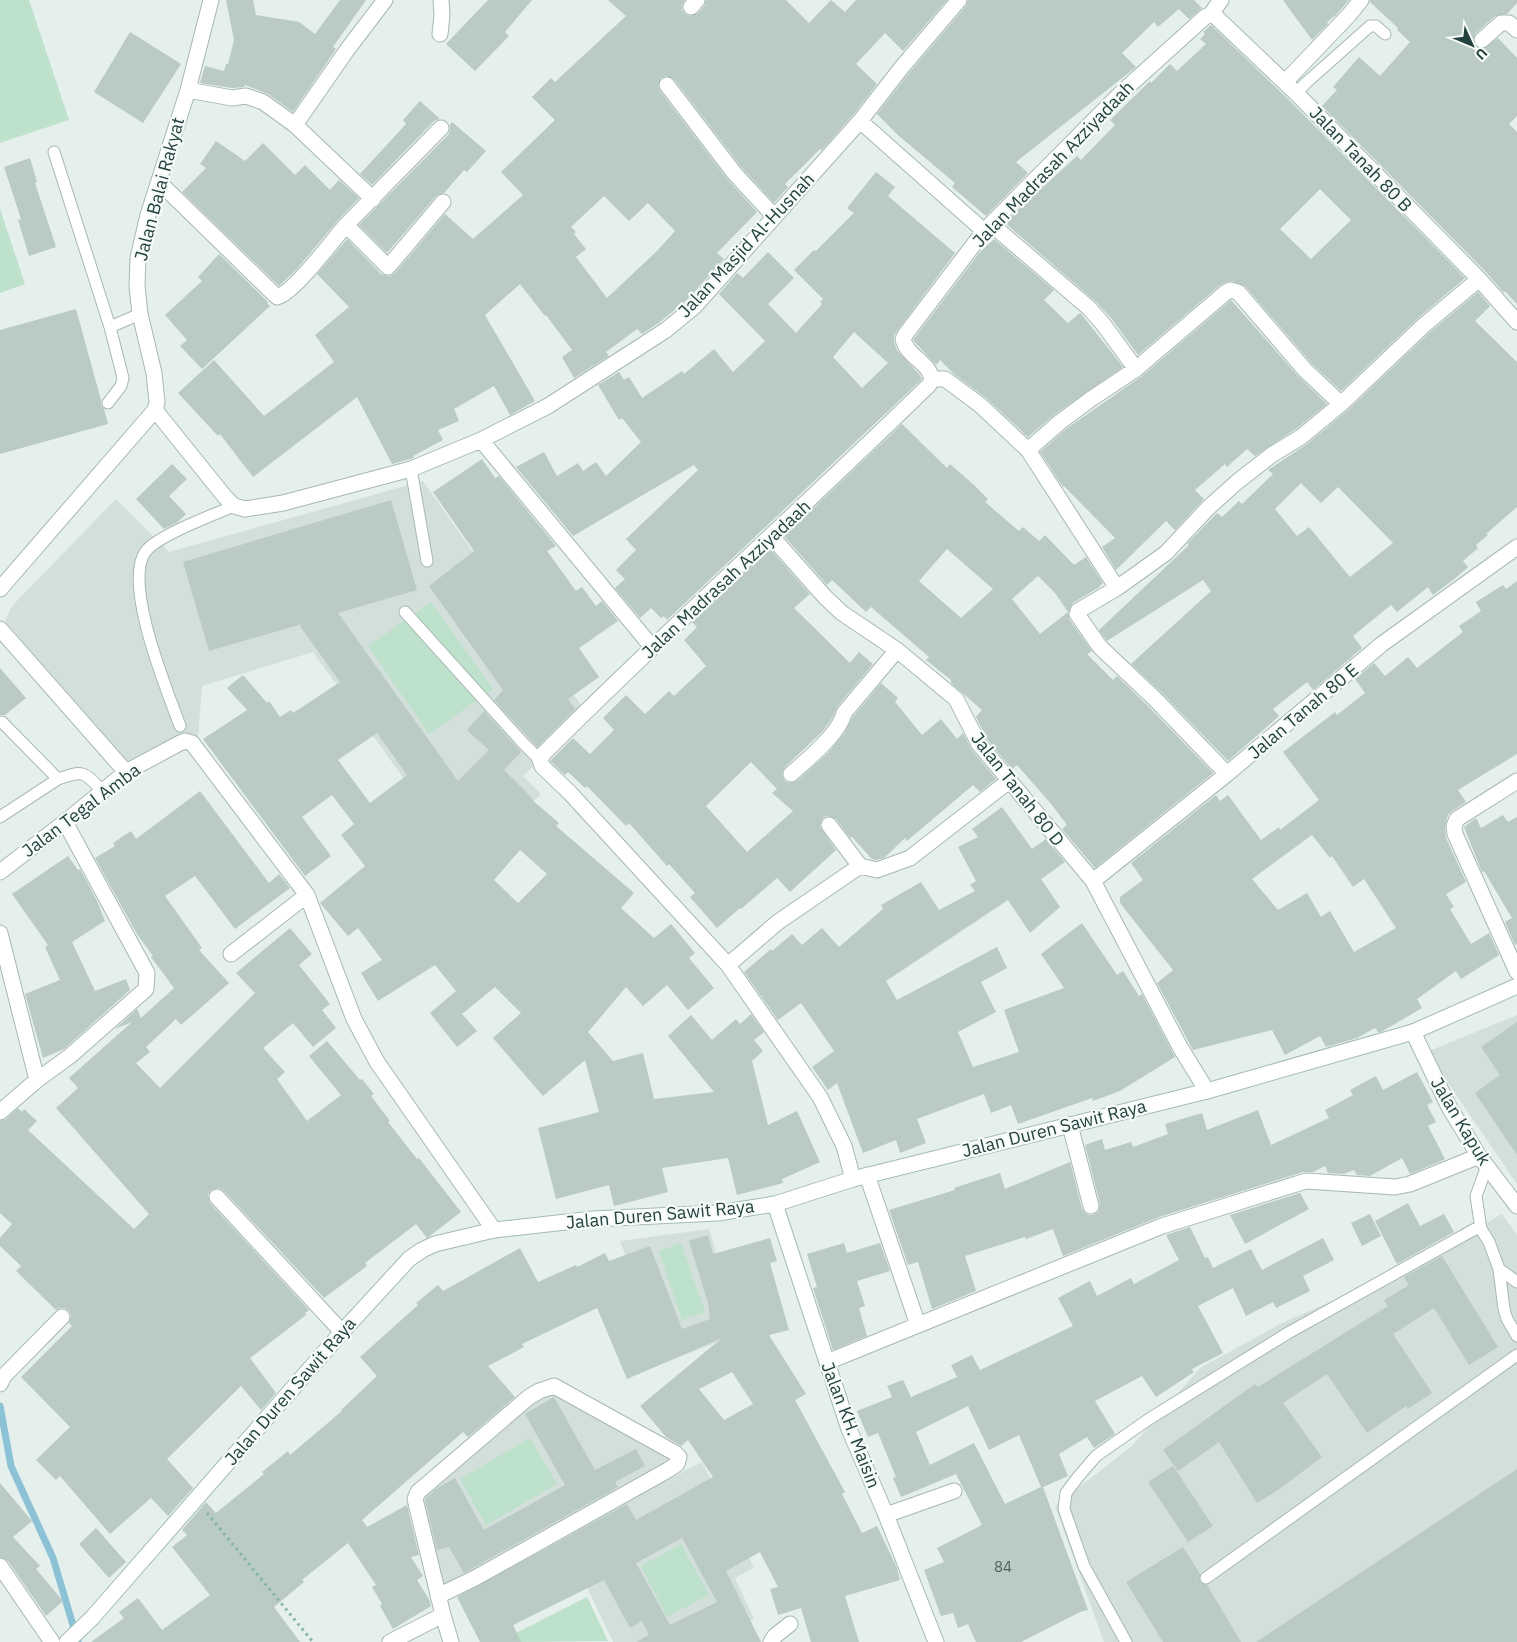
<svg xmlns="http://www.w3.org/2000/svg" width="1517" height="1642" font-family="'IBM Plex Sans',sans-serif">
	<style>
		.built { fill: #d3dfdb }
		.green { fill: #bee1cb }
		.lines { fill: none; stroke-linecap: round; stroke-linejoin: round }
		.stream { stroke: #8cc2d6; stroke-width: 7 }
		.building { fill: #bacac5; fill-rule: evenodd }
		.lane-casing { stroke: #a7b8b4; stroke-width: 13 }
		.street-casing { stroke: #a7b8b4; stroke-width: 17 }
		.secondary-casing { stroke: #a3bbb6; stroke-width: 17 }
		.path { stroke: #84b4ab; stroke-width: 3; stroke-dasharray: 2.5 4; stroke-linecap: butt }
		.lane { stroke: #fff; stroke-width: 11 }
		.street { stroke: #fff; stroke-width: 15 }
		.secondary { stroke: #fff; stroke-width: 15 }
		.labels { text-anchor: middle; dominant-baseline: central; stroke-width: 4.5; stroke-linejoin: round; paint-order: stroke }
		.number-label { font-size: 15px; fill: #496460 }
		.street-label { font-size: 18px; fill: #23423e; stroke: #f6fbf9 }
	</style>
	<rect width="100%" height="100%" fill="#e5efec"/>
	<path class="built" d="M423,481L588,715L523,776L541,794L461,873L422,804L313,652L202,686L198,737L147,766L127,765L6,632V619L12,606L116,499L169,552Z
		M1517,1015V1184L1427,1052Z
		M1502,1214L1517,1235V1642H1104L1055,1506L1132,1446L1200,1368L1286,1321L1401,1272Z
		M709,1229L740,1333L665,1363L620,1241Z
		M560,1384L684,1465L443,1595L418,1486Z
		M702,1462L754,1568L735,1578L754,1619L707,1642H613L562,1535Z"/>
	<path class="green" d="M0,0H29L69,120L0,143Z
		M0,209L25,284L0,293Z
		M431,602L493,689L429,734L368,646Z
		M681,1243L705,1312L682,1320L659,1251Z
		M530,1438L557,1484L486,1525L460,1479Z
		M681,1544L709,1595L667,1617L641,1566Z
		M587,1597L608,1641L520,1642L516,1633Z"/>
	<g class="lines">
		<path class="stream" d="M0,1406L11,1466L53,1558L78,1642"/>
	</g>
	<path class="building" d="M226,0H253L256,15L299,22L315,34L340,0H366L333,47L336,49L293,112L268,94L245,85L244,87L232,88L200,83L205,66L224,71L226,64H228L234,40Z
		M488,0H532L505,32L509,36L475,71L446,44Z
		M608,0H685L682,5V10L685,14L690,16L698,13L704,6L706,0H786L809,23L831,0L845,12L856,0H947L903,51L885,33L856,64L877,84L853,115L822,150L820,149L785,184L788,187L774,203L742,168L674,79L666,76L661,78L658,86L660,91L728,180L757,212L717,253L724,259L687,300L660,322L642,334L637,329L606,352L609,356L574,378L562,357L572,350L546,315L545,316L520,284L485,315L535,401L510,415L494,386L454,409L459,421L438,430L443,440L413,456L414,458L392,464L357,397L253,477L220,434L218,436L178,393L214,360L264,416L334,362L315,335L349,307L317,274L347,239L381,274L390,276L395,273L445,214L473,239L523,195L501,172L555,120L532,97L551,78L555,82L626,16ZM604,196L629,221L648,203L675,231L657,251L607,298L576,257L586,249L574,234L576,232L571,227Z
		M968,0H1194L1202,8L1189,19L1179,9L1158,27L1154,22L1122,53L1136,67L1016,162L1028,173L986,216L952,187L955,183L899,136L877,114L909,73L966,6Z
		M1283,0H1349L1336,15L1327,22L1328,24L1312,40Z
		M1370,0H1517V3L1507,14L1495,16L1476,33L1473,41L1475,47L1483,49L1498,38L1517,58V116L1509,124L1517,132V304L1505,291L1504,293L1486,272L1322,106L1337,90L1333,87L1359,57L1380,76L1410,42L1397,30L1398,28L1370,2Z
		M1211,25L1289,100L1465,278L1417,319L1341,391L1312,364L1245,286L1232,281L1226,282L1219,286L1138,355L1111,318L1096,302L1005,223L1042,186L1043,187L1077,156L1081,160L1115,125L1110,120L1150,81L1151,83L1170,64L1177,71L1206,44L1200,39L1205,34L1203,32ZM1320,189L1351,220L1311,259L1280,229Z
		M130,32L181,64L143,123L94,92Z
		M420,101L440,119L434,121L372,185L360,174L406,124L403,120Z
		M452,122L486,151L467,172L464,170L444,193L436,196L387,253L359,225L448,135L450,130V125Z
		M216,141L245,161L263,143L295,175L305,165L330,190L339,180L359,198L339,219L296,270L279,286L182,192L206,168L200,164Z
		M30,158L37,182L35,183L56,247L29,256L18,220L21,219L4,167Z
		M876,172L895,187L888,196L955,253L894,335V342L897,350L919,374L922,379L667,620L664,616L661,618L651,608L640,618L615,588L625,579L616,570L636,550L626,539L698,470L694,465L573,536L516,467L544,452L557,476L578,463L583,471L596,462L606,476L641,442L622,418L619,420L598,385L619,372L624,380L629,377L642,398L682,371L684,374L714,349L733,372L765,341L719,294L737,273L743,278L768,252L794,278L768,304L796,333L822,304L820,302L823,299L794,270L814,250L816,251L854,213L847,208ZM854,332L888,363L862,388L833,357Z
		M994,239L1054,290L1044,300L1068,323L1080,313L1082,315L1123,367L1054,415L1028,437L986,398L955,375L940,360L936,365L913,340L980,252Z
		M219,254L268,302L267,303L270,306L202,369L180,346L187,340L165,315L202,281L198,277Z
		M1478,292L1490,306L1475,321L1517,362V507L1486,534L1488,535L1476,545L1478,548L1463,561L1468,567L1453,580L1433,595L1428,587L1397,612L1391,605L1353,636L1362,648L1313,690L1307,682L1273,709L1279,716L1228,761L1162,693L1131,664L1211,591L1203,580L1107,641L1099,630L1189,545L1187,544L1217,513L1222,517L1239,501L1242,504L1273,474L1268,470L1307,444L1347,411L1429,333ZM1301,483L1321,503L1338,487L1393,543L1350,577L1309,527L1297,536L1275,509Z
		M1231,300L1298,376L1327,404L1296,429L1255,456L1247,449L1227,467L1225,464L1195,490L1204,499L1175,530L1166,521L1116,570L1102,547L1115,538L1064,486L1063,487L1040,452L1066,429L1142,376Z
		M76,309L101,400V405L104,409L108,424L0,454V330Z
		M902,424L947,468L950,464L974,485L988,499L985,502L1019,531L1023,527L1039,541L1045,535L1074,565L1086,557L1103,583L1098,588L1073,603L1068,612L1055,593L1038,576L1012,599L1040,634L1068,612L1069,619L1092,651L1087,654L1113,680L1117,676L1148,706L1213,773L1095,868L1062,829L1067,825L1052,805L1017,765L1012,769L987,739L976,717L982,710L951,683V680L926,660L929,657L871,607L866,612L832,580L827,585L784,536ZM947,549L993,589L961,618L919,581Z
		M482,459L495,478L499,476L556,546L547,551L576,591L582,587L596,606L602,601L618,621L579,648L599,677L568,699L575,709L537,747L494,700L503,690L429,586L474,551L433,492Z
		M172,464L187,479L169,496L186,514L178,522L164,529L136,499Z
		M391,500L417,590L338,613L458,781L489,750L467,730L484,711L521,752L504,770L532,798L531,799L559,823L556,826L634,893L621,908L654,938L671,924L695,953L689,958L714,988L688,1010L667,985L643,1006L626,987L588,1032L613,1061L643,1053L654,1099L714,1092L668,1036L691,1015L712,1040L736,1019L740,1024L751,1014L764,1032L754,1040L763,1051L752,1061L768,1125L797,1111L820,1162L782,1179L783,1183L737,1195L728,1158L662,1168L668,1192L614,1206L609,1185L556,1199L538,1128L599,1112L585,1060L543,1096L493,1038L521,1013L495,987L462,1014L477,1031L457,1047L430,1013L456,991L435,965L378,1001L361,973L382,960L358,928L348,936L320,903L365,866L341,835L354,824L332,795L302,817L331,856L305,876L203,739L247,710L227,688L243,675L267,703L269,701L280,717L291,710L293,713L340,682L300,626L302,624L209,651L183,562ZM377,733L407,775L370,803L338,760ZM520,850L547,874L518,903L494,880Z
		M770,549L810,594L794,608L850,663L859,652L873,664L837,707L833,717L822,732L785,767L782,775L784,780L788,783L797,781L828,753L844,734L852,718L881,683L898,698L895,702L922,735L941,719L957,739L963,733L972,750L996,779L980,792L973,785L907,841L905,838L884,858L876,860L872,859L852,837L850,838L836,819L828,816L824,817L821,821L820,827L836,850L790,892L777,878L741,909L740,908L717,928L690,897L695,893L669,864L667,866L629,823L626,826L587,786L585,788L568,772L565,775L550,761L573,738L590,754L614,730L603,718L626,695L645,714L669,691L674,696L706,666L684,640L697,627L692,622ZM751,762L777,789L772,793L793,811L747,852L706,806Z
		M1517,581V754L1458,790L1466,802L1452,811L1448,815L1445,827L1446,838L1466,882L1446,894L1454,907L1450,909L1471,944L1489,933L1499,955L1461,979L1456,971L1417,999L1422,1008L1381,1032H1378L1375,1028L1357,1038L1326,1047L1320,1036L1285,1055L1272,1030L1193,1050L1157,983L1173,970L1120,903V897L1143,880L1131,863L1216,795L1220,801L1228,795L1261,840L1279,827L1280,830L1319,800L1283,752L1335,712L1337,715L1365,693L1355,679L1374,663L1385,676L1408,657L1417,668L1463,632L1459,626L1481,611L1476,602L1503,585L1506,589ZM1312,835L1330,858L1332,856L1353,887L1364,879L1396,928L1354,952L1330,911L1321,917L1307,893L1278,910L1252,879Z
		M0,668L26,698L5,715H0Z
		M200,791L269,883L279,874L290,888L235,929L195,876L165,896L202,948L199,950L229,983L181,1025L176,1019L146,1047L150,1052L136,1063L160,1088L255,993L236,973L290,928L312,954L299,965L330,1004L322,1010L336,1028L313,1047L293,1023L263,1048L285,1072L277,1079L307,1121L341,1095L309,1056L327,1041L360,1080L362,1079L374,1094L371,1096L390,1121L388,1122L417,1159L419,1158L461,1212L427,1238L416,1224L365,1263L367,1266L324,1298L224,1191L219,1188L211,1190L208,1195L210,1203L309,1310L305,1313L306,1315L250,1358L276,1393L263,1408L261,1410L241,1386L167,1459L193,1488L168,1516L151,1498L110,1534L60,1476L56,1480L36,1460L70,1427L21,1377L72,1326L69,1323L71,1315L69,1311L65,1308H60L56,1310L16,1271L21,1266L0,1246V1238L12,1224L0,1213V1121L6,1119L18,1108L22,1112L24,1109L37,1121L28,1130L134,1229L149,1214L56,1108L78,1088L69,1078L132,1022L115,1029L137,1009L141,1018L174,988L151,957L153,956L137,934L95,858L115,846L113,843L131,831L136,839Z
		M1002,807L1032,849L1046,839L1065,862L1041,879L1060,907L1030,933L1008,900L886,981L897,1000L997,947L1007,968L981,982L996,1012L958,1032L973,1067L1019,1052L1004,1010L1064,988L1041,954L1082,923L1117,975L1123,971L1139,996L1142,994L1175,1057L1120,1091L1093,1101L1092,1098L1018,1124L1011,1105L991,1113L984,1094L917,1119L926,1143L900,1153L896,1140L863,1153L837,1083L828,1090L812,1067L834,1051L801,1003L778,1020L744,972L771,949L772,951L792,934L802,945L822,928L839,947L883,909L881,905L921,882L939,910L975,891L970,885L976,881L958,847L978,837L972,829Z
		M1503,815L1508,822L1517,817V944L1515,945L1505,922L1512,918L1484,871L1482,872L1464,827L1476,818L1481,828Z
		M68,856L78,870L80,869L97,901L105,921L72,942L95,991L126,979L130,990L64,1049L43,1058L25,994L60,980L45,947L48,945L12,894Z
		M1517,1022V1155L1475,1093L1500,1075L1481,1047Z
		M1417,1072L1433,1102L1427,1105L1436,1122L1428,1126L1445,1159L1441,1161L1410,1174L1402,1158L1370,1176L1357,1175L1354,1170L1344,1174L1328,1173L1325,1166L1313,1172H1303L1159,1217L1063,1256L1053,1229L1026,1239L1025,1237L965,1256L976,1291L932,1309L918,1262L908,1265L889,1210L955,1190L954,1188L1000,1173L1005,1189L1070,1162L1082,1209L1088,1215H1093L1098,1212L1100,1204L1085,1145L1102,1139L1105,1150L1131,1142L1133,1147L1168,1134L1165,1124L1202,1113L1207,1130L1258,1110L1271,1145L1329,1118L1325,1110L1353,1095L1350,1090L1376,1076L1383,1090Z
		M1300,1193L1309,1209L1245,1244L1230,1215Z
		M1408,1203L1420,1226L1444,1214L1454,1232L1397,1264L1375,1221Z
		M1370,1214L1381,1236L1362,1246L1351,1223Z
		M1190,1227L1205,1258L1208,1257L1213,1268L1251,1249L1262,1270L1323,1238L1334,1260L1303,1276L1310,1291L1276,1308L1273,1302L1246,1316L1233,1288L1198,1306L1223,1353L1192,1369L1194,1372L1156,1397L1142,1376L1095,1401L1115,1434L1094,1448L1087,1437L1059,1454L1068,1476L1043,1487L1088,1610L1080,1612L1021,1642H976L968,1624L958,1628L953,1613L941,1616L924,1570L944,1562L937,1548L982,1525L956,1474L901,1497L893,1478L896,1477L878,1433L868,1437L857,1411L892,1397L887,1386L903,1380L911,1397L957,1377L951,1365L972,1355L980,1370L1073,1326L1058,1298L1090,1281L1097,1296L1131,1278L1134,1284L1179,1260L1166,1235ZM968,1406L989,1450L1019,1435L1041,1487L1005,1504L974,1443L930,1465L916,1432Z
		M708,1235L713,1254L770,1238L777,1261L770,1263L789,1330L769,1335L806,1394L795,1400L845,1492L842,1494L862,1533L877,1526L897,1568L900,1580L845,1596L859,1642H811L801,1608L778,1615L770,1589L778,1587L760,1552L726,1571L761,1642H636L649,1635L642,1621L630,1628L604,1580L513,1625L521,1642H480L457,1597L627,1504L636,1520L713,1477L688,1440L681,1446L666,1437L640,1406L722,1338L627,1379L597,1308L522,1344L524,1347L488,1366L515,1397L468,1437L463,1432L362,1520L367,1527L407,1505L419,1555L411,1557L423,1576L417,1580L430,1601L431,1606L393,1629L380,1606L382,1604L372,1587L376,1585L348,1543L302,1580L304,1582L274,1607L300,1642H91L124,1618L119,1612L138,1598L162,1630L210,1595L172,1547L187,1535L182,1530L206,1502L216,1513L264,1474L262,1472L288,1451L290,1455L342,1411L341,1410L377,1376L360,1357L418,1305L416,1303L438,1285L443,1291L520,1248L538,1282L576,1265L577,1267L605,1253L609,1261L650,1246L682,1329L710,1319L708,1303L689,1241ZM732,1372L753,1404L724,1420L699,1389ZM682,1538L717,1602L670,1625L636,1563Z
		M844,1243L847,1253L880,1243L890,1271L857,1281L865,1306L859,1308L867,1336L833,1350L813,1288L817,1287L807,1254Z
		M1442,1256L1498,1347L1469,1365L1434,1308L1393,1334L1432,1393L1408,1409L1406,1406L1367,1433L1327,1374L1283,1403L1322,1457L1278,1490L1257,1503L1219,1442L1178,1471L1163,1450L1255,1384L1258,1387L1388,1306L1384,1300L1409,1285L1404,1277Z
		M554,1397L595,1470L636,1449L645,1466L615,1482L618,1487L464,1573L449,1547L437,1550L425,1500L426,1498L436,1489L455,1478L484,1530L565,1485L525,1414Z
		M1173,1466L1213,1526L1188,1542L1148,1482Z
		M1517,1469V1642H1256Z
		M0,1483L32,1521L13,1537L40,1566L36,1569L63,1601L46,1616L8,1561L0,1557Z
		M96,1528L126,1562L109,1578L79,1544Z
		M1183,1547L1200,1574V1582L1207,1585L1241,1642H1163L1126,1582Z"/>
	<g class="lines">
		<defs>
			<path id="lane" d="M1296,93L1307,82L1370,26H1376L1385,34
				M54,152L110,327L123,378L121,386L108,403
				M110,327L140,314
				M411,469L427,561
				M405,612L523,743L540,760
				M2,722L58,779C83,770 84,771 102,791
				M180,726C167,690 122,582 146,551C159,535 213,515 234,506
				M0,817L58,779
				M1481,1229L1476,1196L1487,1166
				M1499,1269L1517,1282
				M1206,1578L1517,1355
				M1126,1642L1084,1566L1064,1509L1066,1493L1078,1477L1096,1456L1149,1419L1288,1333L1475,1229H1481L1489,1242L1499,1269L1504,1309L1507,1319L1517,1336"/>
			<path id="street" d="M691,7L697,0
				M1211,14L1216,17L1296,93L1479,279L1517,322
				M1211,14L1221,0
				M440,34L442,15L441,0
				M1482,40L1501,23H1509L1517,30
				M1285,82L1349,15L1361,0
				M667,85L735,174L774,216
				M188,90L232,98L246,96L263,102L295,125L373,199
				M860,121L984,231
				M295,125L347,50L385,0
				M441,128L346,225L388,267L443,202
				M159,182L277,297C294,293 332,241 346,225
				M991,224L1089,308L1103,324L1136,369
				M932,379H945L980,405L1028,450L1117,588
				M155,410L225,497L234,506L245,509L283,503L411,469L481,440L548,406L666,330L694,307L860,121L902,67L959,0
				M481,440L647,641L653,647
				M1028,450L1060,422L1091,399L1136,369L1225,293L1230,290L1238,292L1305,370L1341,404
				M771,536L825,597L842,613L897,650L956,699L979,744L1093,881L1180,1047L1207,1091
				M0,589L155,410L157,402L154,373L140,314L137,286L138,258L148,215L188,90L211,0
				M0,629L126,772
				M791,774C806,761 840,733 844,713L897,650
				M1227,774L1155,699L1100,647L1077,614L1078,611L1117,588L1166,553L1208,508L1237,482L1273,454L1301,437L1341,404L1423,326L1479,279
				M1517,781L1457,819L1454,826L1455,834L1517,972
				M829,825L860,866L877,870L910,858L1009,781
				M0,872L65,822L126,772L180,743L185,741L192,743L307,895L354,1019L377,1062L494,1230
				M1093,881L1227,774L1382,644L1517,547
				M0,933L37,1080
				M231,954L307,895
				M728,965L778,922L860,866
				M1413,1032L1449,1107L1479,1156L1517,1206
				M0,1112L37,1080L70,1056L146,989L147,973L65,822
				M1070,1125L1091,1206
				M867,1175L918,1325
				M853,1179L844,1146L820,1097L728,965L570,793L542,766L540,760L543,754C669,628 802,509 929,385L932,379C929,362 907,357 903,339L905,335L984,231L1122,92L1205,17L1211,14
				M217,1197L342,1332
				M827,1362L1162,1226L1306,1181L1395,1187L1410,1184L1479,1156
				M0,1384L4,1376L62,1317
				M886,1515L954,1491
				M0,1566L52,1642
				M443,1615L451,1642
				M390,1642L443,1615L415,1499L418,1492L529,1397L539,1391L554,1386L675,1453L679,1457L677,1464L668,1470L475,1578L438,1596
				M771,1642L775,1636L790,1624"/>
			<path id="secondary" d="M775,1204L849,1429L886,1515L936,1642
				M67,1642L92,1618L342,1332L409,1259L422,1250L435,1244L494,1230L593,1219L718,1213L775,1204L853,1179L1207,1091L1413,1032L1517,986"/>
		</defs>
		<use href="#lane" class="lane-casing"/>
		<use href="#street" class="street-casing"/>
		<use href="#secondary" class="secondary-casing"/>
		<path class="path" d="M207,1513L313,1642"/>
		<use href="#lane" class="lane"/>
		<use href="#street" class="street"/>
		<use href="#secondary" class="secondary"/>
	</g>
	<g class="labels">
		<g class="number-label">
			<text x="1003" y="1566">84</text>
		</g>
		<g class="street-label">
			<text transform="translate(1361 159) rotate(46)">Jalan Tanah 80 B</text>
			<text transform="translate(1053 164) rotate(-46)">Jalan Madrasah Azziyadaah</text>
			<text transform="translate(159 189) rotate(-75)">Jalan Balai Rakyat</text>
			<text transform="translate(746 245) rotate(-47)">Jalan Masjid Al-Husnah</text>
			<text transform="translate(726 579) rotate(-43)">Jalan Madrasah Azziyadaah</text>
			<text transform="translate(1303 711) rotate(-40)">Jalan Tanah 80 E</text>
			<text transform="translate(1018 789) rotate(52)">Jalan Tanah 80 D</text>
			<text transform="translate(81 810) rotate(-37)">Jalan Tegal Amba</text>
			<text transform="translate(1461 1121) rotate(59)">Jalan Kapuk</text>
			<text transform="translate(1054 1128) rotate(-14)">Jalan Duren Sawit Raya</text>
			<text transform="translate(660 1214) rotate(-5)">Jalan Duren Sawit Raya</text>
			<text transform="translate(290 1391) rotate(-49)">Jalan Duren Sawit Raya</text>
			<text transform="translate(851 1425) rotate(69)">Jalan KH. Maisin</text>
		</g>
	</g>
	<g transform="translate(1472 45) rotate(134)" stroke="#f6fbf9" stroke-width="4" paint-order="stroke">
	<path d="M0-4L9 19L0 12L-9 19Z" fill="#23423e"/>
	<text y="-8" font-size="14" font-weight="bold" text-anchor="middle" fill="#23423e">U</text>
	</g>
</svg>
